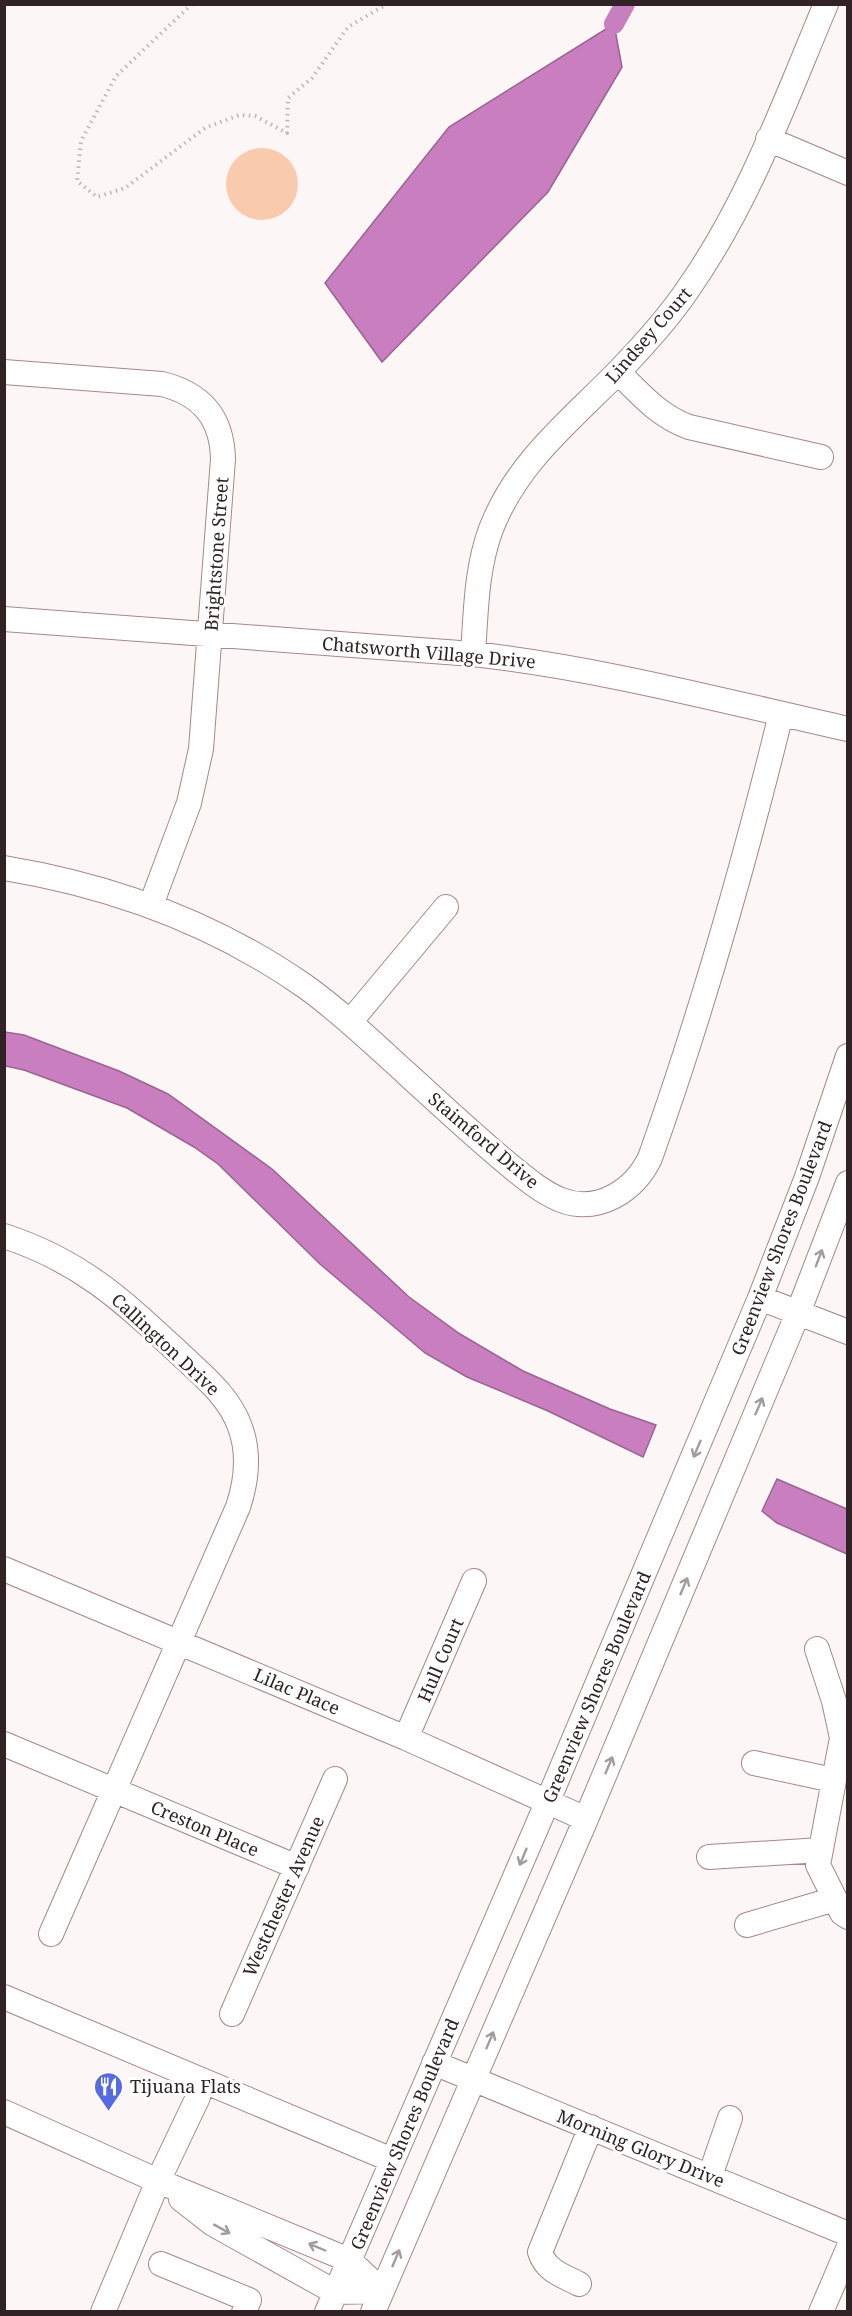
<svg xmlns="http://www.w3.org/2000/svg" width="852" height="2316" font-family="'Noto Serif',serif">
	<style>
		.green { fill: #f9caae }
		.water { fill: #c97fbf; stroke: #9b6391; stroke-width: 1.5 }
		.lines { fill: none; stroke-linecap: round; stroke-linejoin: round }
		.canal { stroke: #c97fbf; stroke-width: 20 }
		.minor-casing { stroke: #a8878a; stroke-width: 26 }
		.path { stroke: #bfb6b6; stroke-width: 4; stroke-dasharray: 1.5 4.5; stroke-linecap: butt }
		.minor { stroke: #fff; stroke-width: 24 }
		.oneway { stroke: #a29c9d }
		.labels { text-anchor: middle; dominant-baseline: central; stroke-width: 6; stroke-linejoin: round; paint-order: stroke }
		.street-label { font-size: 18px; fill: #312325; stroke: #fff }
		.poi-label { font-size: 18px; fill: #312325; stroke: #fff; text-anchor: start }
	</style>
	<rect width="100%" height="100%" fill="#fdf6f6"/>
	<path class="green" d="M226 184a36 36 0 1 1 72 0a36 36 0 1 1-72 0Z"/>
	<path class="water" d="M614,24L622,67L548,192L382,362L325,283L449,127Z
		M5,1032L24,1035L119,1071L168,1094L272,1169L409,1297L460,1334L523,1371L610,1409L656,1425L643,1457L548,1411L467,1377L425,1353L320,1264L218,1164L194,1147L127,1108L24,1070L5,1066Z
		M777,1479L847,1509V1554L777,1523L762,1511Z"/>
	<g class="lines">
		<path class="canal" d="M614,24L625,4"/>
		<defs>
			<path id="minor" d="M768,139L848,173
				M4,372L162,384C202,394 222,418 223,459L201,749L189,803L151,905
				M618,372C640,394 659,416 689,427L821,457
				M4,619L473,654C599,668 723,701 848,729
				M473,654C476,612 476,569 491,529C517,462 569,422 618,372C643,346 668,319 688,289C749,202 785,101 826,4
				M4,868C113,886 216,924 306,987C342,1013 374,1044 406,1073C440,1104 473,1135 508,1164C524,1177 541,1192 561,1200C598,1214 634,1191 650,1158C702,1012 744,865 781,714
				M350,1022L446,907
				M4,1236C81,1261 123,1301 180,1354C203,1376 229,1396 240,1427C250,1454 247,1480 238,1507L51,1934
				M760,1298L848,1332
				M4,1569L406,1738L586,1819
				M817,1649L834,1701L842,1738L818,1865L842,1913L848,1917
				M406,1738L474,1581
				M4,1744L297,1867
				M754,1763L833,1780
				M709,1857L821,1850
				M747,1925L835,1899
				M4,1997L392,2160
				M232,2014L335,1779
				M434,2063L848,2234
				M4,2112L158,2181L349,2260L382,2291
				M710,2176L730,2118
				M181,2199L213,2224L335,2292L382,2291
				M161,2264L249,2300L244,2312
				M579,2284C562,2275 546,2271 540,2252L591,2127
				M103,2312L158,2181L198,2097
				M327,2312L547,1803L760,1298L807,1177L848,1056
				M373,2312L586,1819L798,1313L848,1183
				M821,2312L848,2249"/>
		</defs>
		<use href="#minor" class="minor-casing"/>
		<path class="path" d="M192,4L116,76L81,141L77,181L97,197L125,188L205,128L239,115L255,116L287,133L288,98L312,78L348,27L387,4"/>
		<use href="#minor" class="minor"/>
	</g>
	<defs><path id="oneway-shaft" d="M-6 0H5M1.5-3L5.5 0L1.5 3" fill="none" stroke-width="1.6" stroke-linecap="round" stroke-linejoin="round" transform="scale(1.5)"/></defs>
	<g class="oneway">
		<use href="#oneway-shaft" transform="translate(819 1258) rotate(-69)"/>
		<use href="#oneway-shaft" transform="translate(759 1406) rotate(-67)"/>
		<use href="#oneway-shaft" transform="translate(697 1449) rotate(113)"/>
		<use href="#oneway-shaft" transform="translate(684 1586) rotate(-67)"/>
		<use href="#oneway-shaft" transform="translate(609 1765) rotate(-67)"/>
		<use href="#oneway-shaft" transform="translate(523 1857) rotate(113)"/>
		<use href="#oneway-shaft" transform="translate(490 2040) rotate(-67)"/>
		<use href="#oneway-shaft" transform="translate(222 2229) rotate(29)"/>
		<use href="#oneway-shaft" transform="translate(317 2247) rotate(-157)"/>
		<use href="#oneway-shaft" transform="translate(396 2258) rotate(-67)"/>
	</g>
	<defs>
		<symbol id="restaurant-pin" viewBox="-11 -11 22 30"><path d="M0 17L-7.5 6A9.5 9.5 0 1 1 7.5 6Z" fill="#566be1" stroke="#fff"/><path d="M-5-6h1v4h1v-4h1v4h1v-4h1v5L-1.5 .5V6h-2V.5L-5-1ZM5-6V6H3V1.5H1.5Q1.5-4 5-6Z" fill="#fff"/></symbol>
	</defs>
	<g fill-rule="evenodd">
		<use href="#restaurant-pin" x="92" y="2070" width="33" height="45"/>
	</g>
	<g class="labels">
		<g class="street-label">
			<text transform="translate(648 335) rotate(-49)">Lindsey Court</text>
			<text transform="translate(216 554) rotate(-86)">Brightstone Street</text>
			<text transform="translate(429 652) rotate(5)">Chatsworth Village Drive</text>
			<text transform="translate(484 1140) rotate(40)">Staimford Drive</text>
			<text transform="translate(781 1238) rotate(-69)">Greenview Shores Boulevard</text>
			<text transform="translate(166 1344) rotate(43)">Callington Drive</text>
			<text transform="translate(440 1660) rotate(-67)">Hull Court</text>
			<text transform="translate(596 1687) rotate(-67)">Greenview Shores Boulevard</text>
			<text transform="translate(297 1691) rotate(23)">Lilac Place</text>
			<text transform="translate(205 1828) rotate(23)">Creston Place</text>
			<text transform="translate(283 1896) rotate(-66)">Westchester Avenue</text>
			<text transform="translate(404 2134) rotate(-67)">Greenview Shores Boulevard</text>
			<text transform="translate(641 2148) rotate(22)">Morning Glory Drive</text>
		</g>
		<g class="poi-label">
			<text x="130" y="2086">Tijuana Flats</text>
		</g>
	</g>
	<rect width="852" height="2316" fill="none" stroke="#312325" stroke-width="12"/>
</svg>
